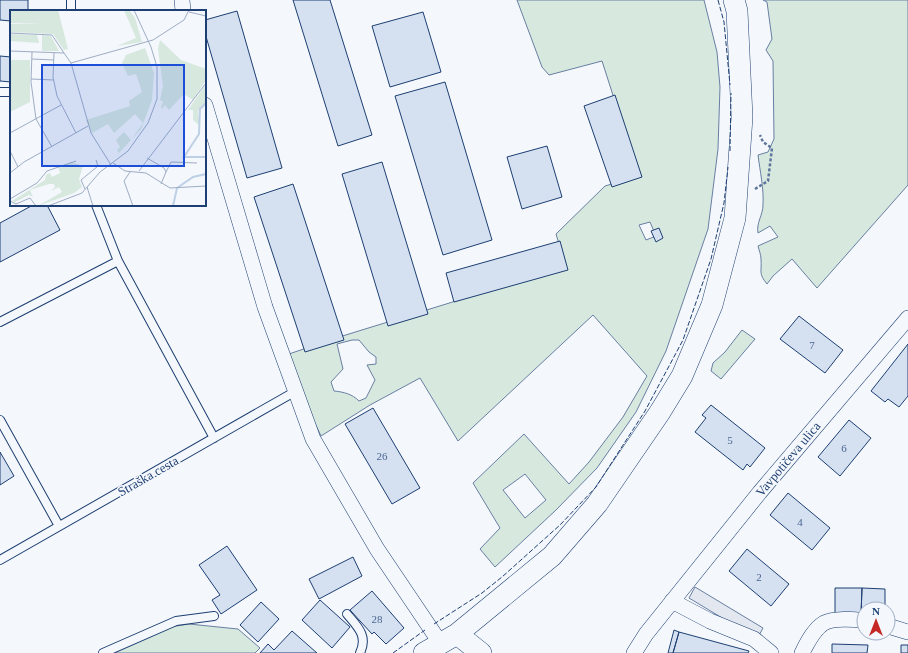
<svg xmlns="http://www.w3.org/2000/svg" width="908" height="653" font-family="Georgia,serif">
	<style>
		.green { fill: #d7e8df; stroke: #687fa3; fill-rule: evenodd }
		.parking { fill: #e3e8f0; stroke: #687fa3 }
		.building { fill: #d5e0f0; stroke: #1d3f73 }
		.lines { fill: none; stroke-linecap: round; stroke-linejoin: round }
		.lane-casing { stroke: #1d3f73; stroke-width: 10 }
		.street-casing { stroke: #1d3f73; stroke-width: 16 }
		.secondary-casing { stroke: #1d3f73; stroke-width: 22 }
		.path { stroke: #5e769c; stroke-width: 2.5; stroke-dasharray: 3 2; stroke-linecap: butt }
		.lane { stroke: #f4f7fb; stroke-width: 8 }
		.street { stroke: #f4f7fb; stroke-width: 15 }
		.secondary { stroke: #f4f7fb; stroke-width: 21 }
		.fence { stroke: #1d3f73; stroke-width: 1; stroke-dasharray: 5 2; stroke-linecap: butt }
		.labels { text-anchor: middle; dominant-baseline: central; stroke-width: 3; stroke-linejoin: round; paint-order: stroke }
		.number-label { font-size: 11px; fill: #4b6792 }
		.street-label { font-size: 13px; fill: #1d3f73; stroke: #f4f7fb }
		.inset-river { fill: none; stroke: #bed0e5; stroke-width: 2 }
		.inset-road { fill: none; stroke: #9eadc5; stroke-width: 1 }
		.view { fill: #1d4ed8; fill-opacity: 0.15; stroke: #1d4ed8; stroke-width: 2 }
		.inset-edge { fill: none; stroke: #1d3f73; stroke-width: 2 }
	</style>
	<rect width="100%" height="100%" fill="#f4f7fb"/>
	<path class="green" d="M517,0H704L717,52L720,87L718,149L708,229L666,351L636,412L597,468L556,510L495,567L480,549L500,528L473,483L524,434L569,484L589,462L623,417L647,376L593,315L458,441L420,378L370,405L321,436L283,356L336,338L566,267L556,234L605,186L639,176L602,61L549,75L542,67ZM650,222L656,236L646,240L639,225ZM352,340H359L369,352L376,357V364L367,365L375,380L366,398L359,401C352,394 344,392 334,391L331,382L343,369L337,344ZM525,474L546,500L525,518L503,490Z
		M763,0H908V185L817,288L792,259L773,276L767,284C758,273 762,272 761,259C761,255 759,250 758,246L778,237L770,226L758,233C756,223 763,215 763,205C764,189 760,171 758,155L768,152L774,139L773,61L766,50L772,39L767,2Z
		M742,330L755,339L721,379L711,371L713,363L725,352Z
		M189,624L238,629L260,648L255,653H113L170,627Z"/>
	<path class="parking" d="M695,587L763,628L757,639L689,598Z"/>
	<path class="building" d="M0,0H28V11H11V21L0,20Z
		M293,0H330L372,135L338,146Z
		M237,11L282,168L247,178L205,33V20Z
		M423,12L441,72L390,87L372,26Z
		M0,56L11,57V82L0,81Z
		M445,82L492,240L443,255L395,96Z
		M615,95L642,177L612,187L584,106Z
		M547,146L562,197L522,209L507,157Z
		M382,162L428,314L388,326L342,174Z
		M293,184L344,340L305,352L254,197Z
		M33,205H47L60,230L0,262V223Z
		M659,228L663,238L656,242L651,231Z
		M560,241L568,270L454,302L446,273Z
		M799,316L843,350L825,373L780,339Z
		M908,344V396L899,407L888,399L885,402L871,391Z
		M711,405L765,448L750,467L747,464L743,470L695,432L706,418L702,415Z
		M373,408L420,488L392,504L345,424Z
		M849,420L871,438L840,476L818,457Z
		M0,452L14,476L0,485Z
		M788,493L830,528L812,550L770,515Z
		M227,546L257,590L221,614L212,600L220,595L199,565Z
		M747,549L789,584L771,606L729,571Z
		M353,557L362,576L319,599L309,579Z
		M835,588H862L861,615L835,614Z
		M862,588L885,589V609H864V615H861Z
		M372,591L404,628L386,644L374,632L372,634L350,610Z
		M320,600L350,627L332,648L302,620Z
		M261,602L279,619L258,642L240,625Z
		M674,630L679,632L673,653H668Z
		M292,631L317,653H260L268,644L274,650Z
		M679,632L749,651L748,653H673Z
		M832,644L868,645L867,653H832Z
		M901,645H908V653H901Z"/>
	<g class="lines">
		<defs>
			<path id="lane" d="M71,11V0
				M0,92H11
				M96,205L118,261L214,438
				M0,322L118,261
				M0,420L59,526
				M0,560L296,391
				M347,614C358,627 368,636 360,653
				M103,653L176,621L214,616"/>
			<path id="street" d="M182,0L183,11
				M205,105L265,307L313,439L377,549L441,644
				M672,601L710,621L754,639L771,653
				M888,626L908,632
				M634,653L646,634L760,492L908,318
				M802,653C807,643 814,629 824,623C833,618 854,619 864,621"/>
			<path id="secondary" d="M457,634L481,653
				M424,653L457,634L552,556L597,504L660,412L682,376L712,305L735,218L742,117L737,11L734,0"/>
		</defs>
		<use href="#lane" class="lane-casing"/>
		<use href="#street" class="street-casing"/>
		<use href="#secondary" class="secondary-casing"/>
		<path class="path" d="M755,189L768,181L772,148L763,142L760,135"/>
		<use href="#lane" class="lane"/>
		<use href="#street" class="street"/>
		<use href="#secondary" class="secondary"/>
		<path class="fence" d="M718,0L724,22L730,85
			M730,151L731,93
			M434,624L482,593L502,577L560,525L596,487L645,411L683,340L711,259L724,203L728,167
			M393,653L425,630"/>
	</g>
	<g class="labels">
		<g class="number-label">
			<text x="812" y="345">7</text>
			<text x="730" y="440">5</text>
			<text x="844" y="448">6</text>
			<text x="382" y="456">26</text>
			<text x="800" y="522">4</text>
			<text x="759" y="577">2</text>
			<text x="377" y="619">28</text>
		</g>
		<g class="street-label">
			<text transform="translate(788 459) rotate(-50)">Vavpotičeva ulica</text>
			<text transform="translate(148 476) rotate(-30)">Straška cesta</text>
		</g>
	</g>
	<g transform="translate(10 10)">
		<rect width="196" height="196" fill="#f4f7fb"/>
		<path d="M0,0H48L58,39L54,40L43,24L0,22V14L33,13H0ZM114,0H119L125,8L132,32L107,36L126,28ZM0,24L27,25L29,33L0,31ZM32,25L41,26L49,41H32ZM150,30L171,50L196,59V70L183,90L174,84L159,100L155,95L152,99L151,97L153,92L150,90L153,76L148,39ZM135,38L144,63L142,90L131,119L109,143L107,140L110,137L106,130L114,122L121,130L133,113L125,104L104,123L98,114L82,123L76,110L120,96L119,91L132,82L126,64L118,66L112,53L116,45ZM0,50H20V92L0,102ZM196,74V92L188,101L190,116L183,110V100H178ZM62,152L73,156L69,169L72,177L64,183L28,196L52,182L49,177L41,181L45,177L44,174H39L20,180L23,187L19,185L5,192L2,191L35,170L36,165L40,163L42,167L50,163L48,157Z" fill="#d7e8df"/>
		<path class="inset-river" d="M196,93L190,99L189,124L174,147H196M163,196L167,178L183,167L196,164"/>
		<path class="inset-road" d="M179,2L196,6M0,23L42,25L54,43M0,41L54,43L61,53M22,42L21,72L26,109L42,137M44,43L43,67L47,86L66,123M22,49L44,50M21,69L44,70M0,123L51,95M0,141L8,157M137,148L154,158L156,162L151,174M103,153L115,161L136,163L160,178L196,176M101,155L81,123L61,53L143,30L174,10L179,0M129,161L196,73M120,162L114,171L123,196M156,162L161,152L187,153M0,163L14,152L78,116M77,177L83,196M75,179L71,170L88,156L86,150M0,189L27,173L37,161L66,151M0,191L6,194L20,188L26,196M38,196L72,183L90,162L118,141L138,113L147,89V57L141,37L124,0"/>
		<path class="view" d="M32,55H174V156H32Z"/>
		<rect width="196" height="196" class="inset-edge"/>
	</g>
	<g transform="translate(876 621)"><circle r="19" fill="#f4f7fb" stroke="#9eadc5"/>
	<path d="M0-3L7 15L0 10L-7 15Z" fill="#c62828"/>
	<text y="-6" font-size="11" font-weight="bold" text-anchor="middle" fill="#1d3f73">N</text>
	</g>
</svg>
